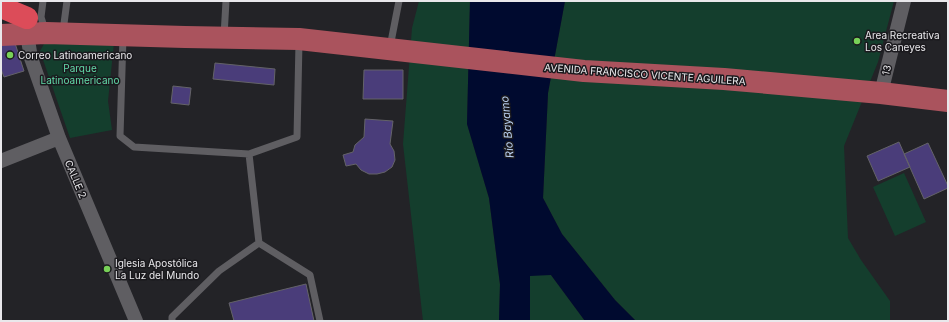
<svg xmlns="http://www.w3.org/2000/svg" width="949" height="322" font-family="Inter,sans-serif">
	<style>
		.green { fill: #143e2d }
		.water { fill: #000a2f }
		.building { fill: #4a3d7a; stroke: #646368 }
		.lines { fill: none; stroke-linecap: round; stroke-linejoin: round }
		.lane { stroke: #5f5e62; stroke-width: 7 }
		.street { stroke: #5f5e62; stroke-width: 14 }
		.primary { stroke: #aa535d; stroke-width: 22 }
		.highway { stroke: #dc4c59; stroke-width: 22 }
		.poi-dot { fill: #78d158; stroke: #1a191d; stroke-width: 1.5 }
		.labels { text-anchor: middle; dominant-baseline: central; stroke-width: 3; stroke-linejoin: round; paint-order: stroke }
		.poi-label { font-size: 10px; fill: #e9e8eb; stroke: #1a191d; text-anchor: start }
		.park-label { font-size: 10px; fill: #62d9a8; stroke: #1a191d }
		.street-label { font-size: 10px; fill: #e9e8eb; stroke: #1a191d }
		.water-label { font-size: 11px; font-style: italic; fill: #bad0f1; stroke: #1a191d }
	</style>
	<rect width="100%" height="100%" fill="#232327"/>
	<path class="green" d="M419,1H470L467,124L489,198L500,285L499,321H423L403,144L412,28Z
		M565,1H894L878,62L844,146L848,238L861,260L890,301V321H636L615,300L562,234L543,198L548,93Z
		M50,42L114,43L108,101L112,130L70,138L40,51L44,44Z
		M904,173L926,222L895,236L873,187Z
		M530,275H551L585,321H530Z"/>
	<path class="water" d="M470,1H565L548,93L543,198L562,234L615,300L636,321H585L551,275L530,276V321H499L500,284L489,198L467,124Z"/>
	<path class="building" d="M13,37L24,71L4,77L1,69V41Z
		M215,63L275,69L274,85L213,79Z
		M364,70H403V99H363Z
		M173,86L191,88L189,105L171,103Z
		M365,119L393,121L390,144L394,151L395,160L392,167L385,172L377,174H369L361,170L356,164L346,166L343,155L353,152L355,145L364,137Z
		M899,142L910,167L878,181L867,156Z
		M928,143L948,186V188L924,199L904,154Z
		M306,284L314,321H234L229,303Z"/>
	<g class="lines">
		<path class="lane" d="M43,1L41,17L45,30
			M63,31L67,1
			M224,36L226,1
			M123,37L120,136L134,147L249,154L297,137L299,42
			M390,47L399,1
			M249,154L259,243L310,275L320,321
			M172,321V317L219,271L259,243"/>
		<path class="street" d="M27,34L31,58L59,138L136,321
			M881,93L904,1
			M1,161L59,138"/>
		<path class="primary" d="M1,35L46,33L185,37L299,39L584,71L724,79L881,93L948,101"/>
		<path class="highway" d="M1,7L27,18"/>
	</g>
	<g class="poi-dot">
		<circle cx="857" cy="41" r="4"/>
		<circle cx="10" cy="55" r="4"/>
		<circle cx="107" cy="269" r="4"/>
	</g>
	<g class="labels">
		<g class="poi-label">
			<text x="865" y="35">Area Recreativa<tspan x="865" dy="12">Los Caneyes</tspan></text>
			<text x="18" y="55">Correo Latinoamericano</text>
			<text x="115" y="263">Iglesia Apostólica<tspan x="115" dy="12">La Luz del Mundo</tspan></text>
		</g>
		<g class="park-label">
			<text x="80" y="68">Parque<tspan x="80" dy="12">Latinoamericano</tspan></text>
		</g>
		<g class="street-label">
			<text transform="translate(886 70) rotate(-76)">13</text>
			<text transform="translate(645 74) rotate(4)">AVENIDA FRANCISCO VICENTE AGUILERA</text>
			<text transform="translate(76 179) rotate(67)">CALLE 2</text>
		</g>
		<g class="water-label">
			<text transform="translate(507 127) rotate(-95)">Río Bayamo</text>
		</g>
	</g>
	<rect width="949" height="322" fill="none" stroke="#e9e8eb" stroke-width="4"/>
</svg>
